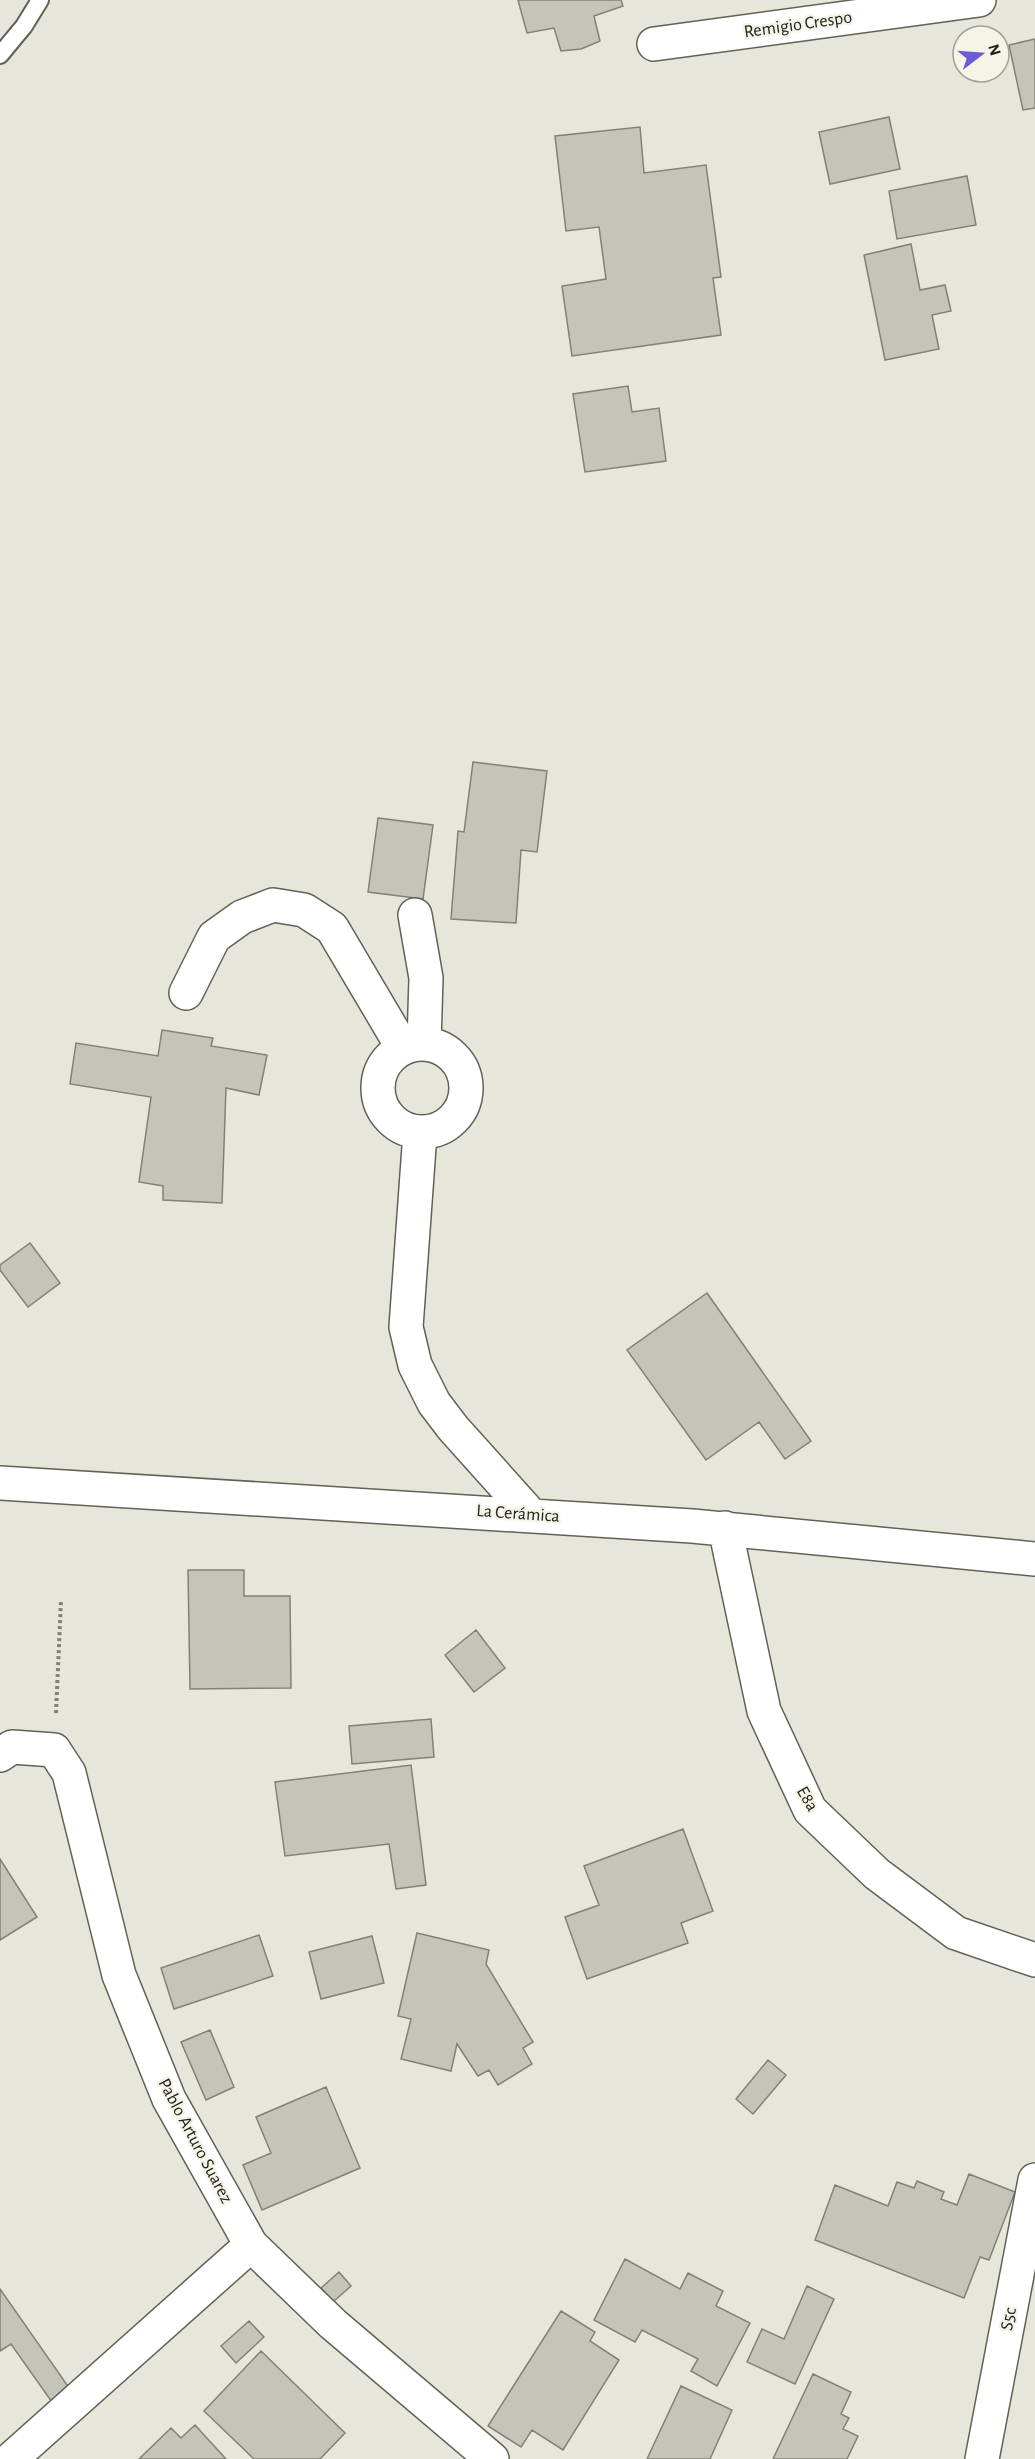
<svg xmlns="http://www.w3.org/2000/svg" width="1035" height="2459" font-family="'Alegreya Sans',sans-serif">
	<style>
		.building { fill: #c4c4b8; stroke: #828177; stroke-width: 1.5 }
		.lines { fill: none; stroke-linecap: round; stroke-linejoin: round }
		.lane-casing { stroke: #626156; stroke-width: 20 }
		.street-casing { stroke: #626156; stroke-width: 36 }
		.path { stroke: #818078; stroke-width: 4; stroke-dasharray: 3 3; stroke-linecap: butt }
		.lane { stroke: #fff; stroke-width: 16 }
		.street { stroke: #fff; stroke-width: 33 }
		.labels { text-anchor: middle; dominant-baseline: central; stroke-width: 4.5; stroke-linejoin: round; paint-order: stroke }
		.street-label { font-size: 18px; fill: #21211c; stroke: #f5f4e7 }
	</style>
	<rect width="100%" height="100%" fill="#e7e6da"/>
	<path class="building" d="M518,0H621L623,6L594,16L600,41L581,49L561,51L554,28L527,33Z
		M1035,39V108L1023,110L1009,45Z
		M889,117L900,169L830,184L819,132Z
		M640,127L644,173L706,165L721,277L713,278L721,335L572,356L562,286L606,279L599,227L566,231L555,136Z
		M967,176L976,225L897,239L889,191Z
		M911,244L920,290L945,285L951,311L932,315L939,349L885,360L864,255Z
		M628,386L632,412L659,408L666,461L585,472L573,394Z
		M473,762L547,771L537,852L521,850L516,923L451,919L458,831L464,832Z
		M378,818L433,825L423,899L368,892Z
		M162,1030L213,1038L211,1046L267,1055L259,1095L226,1088L222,1203L163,1200V1186L139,1182L151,1097L70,1084L76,1043L158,1056Z
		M30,1243L60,1283L28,1307L0,1270V1265Z
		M707,1293L811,1441L785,1459L759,1422L706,1460L627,1350Z
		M188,1570H244V1596H290L291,1688L190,1689Z
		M476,1630L505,1668L474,1692L445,1655Z
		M431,1719L434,1757L352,1764L349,1726Z
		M411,1765L426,1885L396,1889L389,1844L285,1856L275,1782Z
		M683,1829L713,1911L681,1923L688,1943L587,1979L565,1917L599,1905L584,1866Z
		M0,1859L37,1917L0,1940Z
		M417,1933L489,1950L486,1964L533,2042L523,2048L532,2064L498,2085L489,2070L478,2076L457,2044L451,2071L401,2059L411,2019L398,2016Z
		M259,1935L273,1976L174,2009L161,1968Z
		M372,1936L384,1983L321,1999L309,1952Z
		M210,2030L234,2087L206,2100L181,2042Z
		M768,2060L786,2075L753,2114L736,2099Z
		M326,2087L360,2168L262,2210L243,2165L271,2153L256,2117Z
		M969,2174L1015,2192L989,2260L980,2257L964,2298L815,2240L835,2185L888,2206L897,2182L914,2188L917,2181L944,2192L941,2199L957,2205Z
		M625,2259L680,2289L688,2273L723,2291L716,2306L750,2323L717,2386L691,2371L698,2359L642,2330L635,2342L594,2320Z
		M339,2272L351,2286L333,2302L321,2288Z
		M807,2286L834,2299L795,2384L747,2362L762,2329L784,2339Z
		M0,2289L72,2392L54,2405L11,2344L0,2351Z
		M561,2311L595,2332L590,2341L619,2360L563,2450L532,2430L521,2447L488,2426Z
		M249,2321L264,2337L236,2363L221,2346Z
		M261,2351L345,2433L320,2459H254L204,2411Z
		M813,2374L851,2392L841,2414L849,2418L843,2429L858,2436L847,2459H773Z
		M681,2386L732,2410L710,2459H647Z
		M195,2425L226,2459H139L171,2428L181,2438Z"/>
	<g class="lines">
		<defs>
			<path id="lane" d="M0,55L24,26L40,0"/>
			<path id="street" d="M654,44L979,0
				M415,915L426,978L424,1044
				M186,993L214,937L242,917L273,905L304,910L332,928L403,1048
				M378 1088a44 44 0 1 1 88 0a44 44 0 1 1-88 0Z
				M420,1133L406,1327L415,1365L434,1403L453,1428L531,1515
				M0,1483L692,1526L1035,1559
				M725,1528L764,1711L810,1810L877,1874L956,1933L1035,1960
				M0,1755L12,1747L54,1750L69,1773L119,1975L169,2099L251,2245L333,2324L492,2459
				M11,2459L251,2245
				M982,2459L1035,2180"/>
		</defs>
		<use href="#lane" class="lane-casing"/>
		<use href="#street" class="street-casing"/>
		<path class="path" d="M56,1713L61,1600"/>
		<use href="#lane" class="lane"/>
		<use href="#street" class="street"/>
	</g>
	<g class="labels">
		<g class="street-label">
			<text transform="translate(798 25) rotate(-8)">Remigio Crespo</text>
			<text transform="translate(518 1514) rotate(4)">La Cerámica</text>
			<text transform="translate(807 1799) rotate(60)">E8a</text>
			<text transform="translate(195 2141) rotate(62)">Pablo Arturo Suarez</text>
			<text transform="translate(1009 2319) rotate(-79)">S5c</text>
		</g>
	</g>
	<g transform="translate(981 54) rotate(73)"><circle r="28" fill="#f5f4e7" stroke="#a0a096" stroke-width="1.5"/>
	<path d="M0-4.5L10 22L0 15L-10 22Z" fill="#6b5bd5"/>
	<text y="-9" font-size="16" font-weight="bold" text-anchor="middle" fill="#21211c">N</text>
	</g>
</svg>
